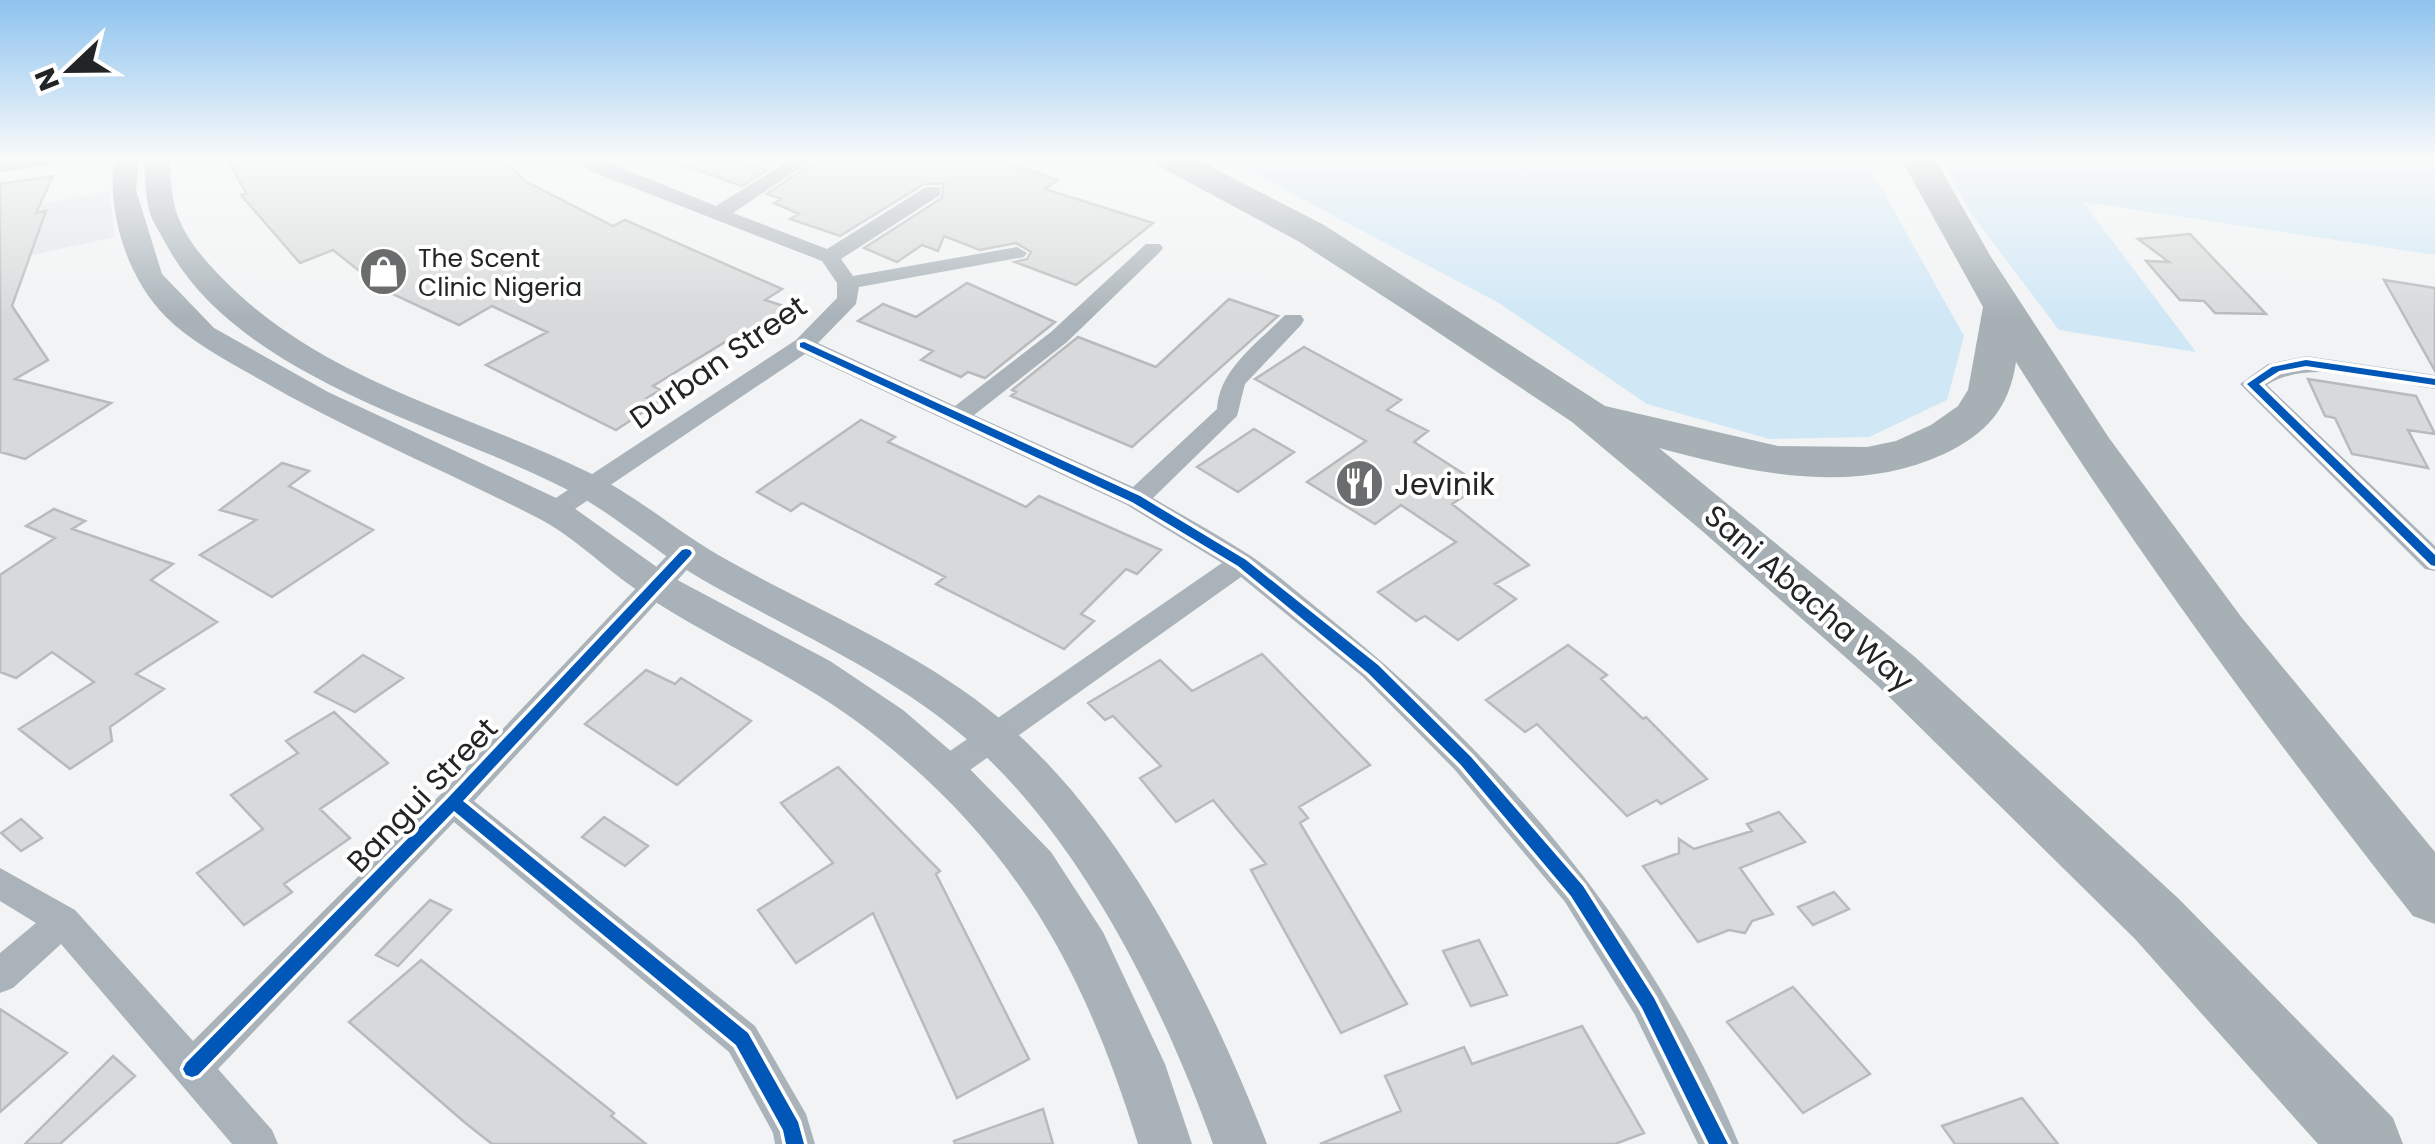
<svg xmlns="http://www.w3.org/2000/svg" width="2435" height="1144" font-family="Poppins,sans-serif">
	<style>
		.built { fill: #e0e7eb }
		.green { fill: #d0e7f6 }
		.building { fill: #d8d9da; stroke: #b9babb; stroke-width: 2.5 }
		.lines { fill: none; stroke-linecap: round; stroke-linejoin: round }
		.minor { fill: #aab3b9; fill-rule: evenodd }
		.secondary { fill: #a8b2b8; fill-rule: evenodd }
		.motorway { fill: #a6b0b5; fill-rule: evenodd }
		.cycleway-casing { stroke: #fff; stroke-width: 7 }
		.cycleway { fill: #0057b8; fill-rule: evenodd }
		.labels { text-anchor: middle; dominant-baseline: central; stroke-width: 8; stroke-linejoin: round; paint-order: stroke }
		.far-poi-label { font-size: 25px; fill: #232425; stroke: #fff; text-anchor: start }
		.street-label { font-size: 30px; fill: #232425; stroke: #fff }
		.poi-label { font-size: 30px; fill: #232425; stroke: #fff; text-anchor: start }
	</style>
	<rect width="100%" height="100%" fill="#f1f3f4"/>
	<path class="built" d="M109,191L115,237L0,262V212Z"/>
	<path class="green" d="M1222,157H1864L1964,336L1947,400L1869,437L1769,439L1647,404L1499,303Z
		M1941,157H2435V255L2083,202L2196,352L2059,330L1970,212Z"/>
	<path class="building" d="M226,157H502L525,181L613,226L625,220L782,289L765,300L790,308L746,340L735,336L653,386L660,390L647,398L657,403L616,430L486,365L547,332L492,306L459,325L382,289L333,250L300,263L241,195L246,193Z
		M670,157H728L767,170L742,186L669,160Z
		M821,157H987L1058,180L1045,189L1153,223L1076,285L1015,262L1027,259L1031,252L1016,243L980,250L944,236L938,251L922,245L897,262L864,248L942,198L943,184H924L840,236L790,219L799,214L774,203L781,199L767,194Z
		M53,176L36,213L46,211L12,306L48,360L15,379L111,403L25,459L0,452V184Z
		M2190,234L2266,314L2215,313L2204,301L2180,300L2146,261L2169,262L2138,239Z
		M2384,280L2435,288V371Z
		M967,283L1055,322L985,378L968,372L961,377L921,360L933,351L858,321L883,304L916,317Z
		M1229,299L1278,316L1132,447L1011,396L1016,392L1012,390L1078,337L1156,367Z
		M1304,347L1401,400L1387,410L1428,431L1414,442L1464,474L1458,478L1475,489L1452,504L1529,565L1495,584L1516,599L1458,640L1425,616L1416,621L1378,592L1456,542L1401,505L1375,524L1307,482L1366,441L1255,379Z
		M2308,379L2416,396L2435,434L2408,430L2428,468L2352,454L2335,418L2325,416Z
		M861,420L895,437L888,442L1026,507L1039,496L1161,550L1137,574L1126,569L1081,614L1094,621L1064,649L936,584L945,577L802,503L791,511L757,492Z
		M1254,429L1294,452L1238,492L1197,467Z
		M282,463L309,471L289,486L373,530L272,597L200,555L256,520L220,510Z
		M54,509L85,521L72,529L173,564L151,580L217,622L136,674L164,689L110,727L112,741L70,769L19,729L94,682L52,652L16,678L0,672V575L55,538L26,526Z
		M1568,645L1607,675L1601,679L1643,719L1646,717L1707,779L1661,804L1657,800L1627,816L1537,724L1525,732L1486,700Z
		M1262,654L1370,765L1299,807L1308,818L1300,823L1407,1004L1341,1033L1251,870L1266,864L1213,800L1176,822L1140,778L1161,766L1113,716L1105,720L1088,703L1160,660L1192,691Z
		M363,655L403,678L355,712L315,692Z
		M646,670L675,684L681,678L751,721L677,785L585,724Z
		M334,712L388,763L320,809L350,838L284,884L292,892L244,925L197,873L263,829L231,795L298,753L286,741Z
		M838,767L940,871L936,874L1029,1059L957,1098L873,913L796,963L758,910L833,863L781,803Z
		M1779,812L1805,842L1740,868L1773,914L1752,921L1745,933L1729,930L1698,942L1643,866L1679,853V839L1694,849L1752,831L1747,824Z
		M604,817L648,846L625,866L582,837Z
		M21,819L42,838L21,851L1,833Z
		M1834,892L1849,909L1813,925L1798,907Z
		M430,900L451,910L398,966L376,955Z
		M1479,940L1507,995L1471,1006L1443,951Z
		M421,960L614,1113L611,1116L646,1144H492L463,1121L349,1022Z
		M1793,987L1870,1074L1803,1113L1727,1022Z
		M0,1009L67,1053L0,1112Z
		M1582,1026L1644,1133L1615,1144H1320L1401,1111L1385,1076L1464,1047L1472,1064Z
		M113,1056L135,1076L60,1144H25Z
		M2022,1098L2058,1144H1955L1942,1126Z
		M1043,1109L1053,1144H955L954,1141Z"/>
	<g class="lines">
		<path class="minor" d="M26,157H72L63,163L0,172V160Z
			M573,157H595L716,206L795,157H816L733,213L827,249L926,187H940V195L841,259L853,276L1017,247L1027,253L1024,257L859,287L856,304L818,343L955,406L1051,332L1146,244H1160L1163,248L1160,252L1067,342L974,415L1133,487L1217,409C1219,369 1258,343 1285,315H1301L1304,320L1301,325L1245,384L1237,416L1153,498C1185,517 1219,535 1251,556C1276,573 1299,594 1322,612C1499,753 1652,933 1739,1144H1698L1635,1015L1565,902L1455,770L1363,677L1241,577L956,780L945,784L934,780L929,771L934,762L1222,563L1127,505L805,354L563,517H545L541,511L545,505L796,340L837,298V283L822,261L593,172Z
			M2306,356L2435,375V389C2385,382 2310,357 2267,385L2435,546V571L2425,569L2240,384L2268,364Z
			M686,544L696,546L700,553L696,560L474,801L755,1026L806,1114L815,1144H775L773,1133L729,1052L454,822L218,1069L272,1130L278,1144H232L61,944L13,988L0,993V953L36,923L0,901V868L75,910L193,1041L442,793L676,546Z"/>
		<path class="secondary" d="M114,157H139L136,190L162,274L214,328L328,392L567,503L668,575L830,661L903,710L960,759L1051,852L1103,932L1165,1064L1192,1144H1138C1085,972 1017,846 872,733C800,676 716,643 640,592C605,569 574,536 536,517C444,470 348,431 259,379C226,360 192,343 165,316C126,276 107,212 114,157Z
			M144,157H169C171,174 171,194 176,211C184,237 205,261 224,280C324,382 468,413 592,474C640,498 681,535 729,561C820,612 923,653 1003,721C1126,826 1209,996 1267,1144H1213C1164,1007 1081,839 970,742C893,674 792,631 703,580C657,553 617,516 570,491C443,425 238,379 166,244C160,233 152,221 149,210C145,193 145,174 144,157Z"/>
		<path class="motorway" d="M1150,157H1192L1324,225L1605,406L1778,446L1867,447L1896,441L1931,425L1958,406L1968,390L1983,307L1900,157H1934L1991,257L2109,438L2242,618L2435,852V924L2413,916C2272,737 2138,555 2016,362C2009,409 1986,434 1944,454C1853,496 1751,473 1659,448L1915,657L2179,899L2393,1118L2403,1144H2318L2135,939L1877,685L1701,530L1572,422L1406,311L1298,241L1155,164Z"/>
		<defs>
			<path id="cycleway" d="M804,342L1140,496L1246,560L1378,665L1471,757L1583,886L1654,998L1728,1144H1709L1642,1008L1571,896L1461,765L1368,673L1238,566L1132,502L800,347V343Z
				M2306,360L2435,379V385L2306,366L2279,371L2259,384L2435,555V566L2431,565L2247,384L2272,367Z
				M686,549L690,550L692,553L690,556L463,801L748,1033L798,1122L804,1144H786L783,1130L736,1045L454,811L198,1075L192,1077L186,1075L183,1069L186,1063L448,798L682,550Z"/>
		</defs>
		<use href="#cycleway" class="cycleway-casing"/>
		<use href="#cycleway" class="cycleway"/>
	</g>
	<linearGradient id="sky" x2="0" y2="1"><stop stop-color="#8ec3ee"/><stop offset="0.5" stop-color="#f9fafa"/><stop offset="1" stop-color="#f9fafa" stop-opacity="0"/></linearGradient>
	<rect width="2435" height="317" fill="url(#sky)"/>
	<defs>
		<symbol id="shop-disc" viewBox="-11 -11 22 22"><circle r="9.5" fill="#6b6c6d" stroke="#fff"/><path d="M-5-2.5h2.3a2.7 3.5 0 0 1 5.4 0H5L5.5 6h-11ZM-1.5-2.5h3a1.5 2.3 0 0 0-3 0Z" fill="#fff"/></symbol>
		<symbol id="restaurant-disc" viewBox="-11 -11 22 22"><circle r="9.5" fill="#6b6c6d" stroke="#fff"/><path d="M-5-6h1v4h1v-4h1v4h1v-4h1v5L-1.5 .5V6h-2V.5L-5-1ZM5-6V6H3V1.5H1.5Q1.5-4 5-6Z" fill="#fff"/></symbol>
	</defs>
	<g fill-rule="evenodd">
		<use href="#shop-disc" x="356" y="244" width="55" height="55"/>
		<use href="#restaurant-disc" x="1332" y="456" width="55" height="55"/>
	</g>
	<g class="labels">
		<g class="far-poi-label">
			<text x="418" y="258">The Scent<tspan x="418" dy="29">Clinic Nigeria</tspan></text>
		</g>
		<g class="street-label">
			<text transform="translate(718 362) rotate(-35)">Durban Street</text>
			<text transform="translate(1809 598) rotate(41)">Sani Abacha Way</text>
			<text transform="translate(422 795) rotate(-46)">Bangui Street</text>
		</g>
		<g class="poi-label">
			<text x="1394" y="484">Jevinik</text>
		</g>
	</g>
	<g transform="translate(70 70) rotate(248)" stroke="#ffffff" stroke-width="8" paint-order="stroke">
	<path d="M0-8L18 38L0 25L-18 38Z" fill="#232425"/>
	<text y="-15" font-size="28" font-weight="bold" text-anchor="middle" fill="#232425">N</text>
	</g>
</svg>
